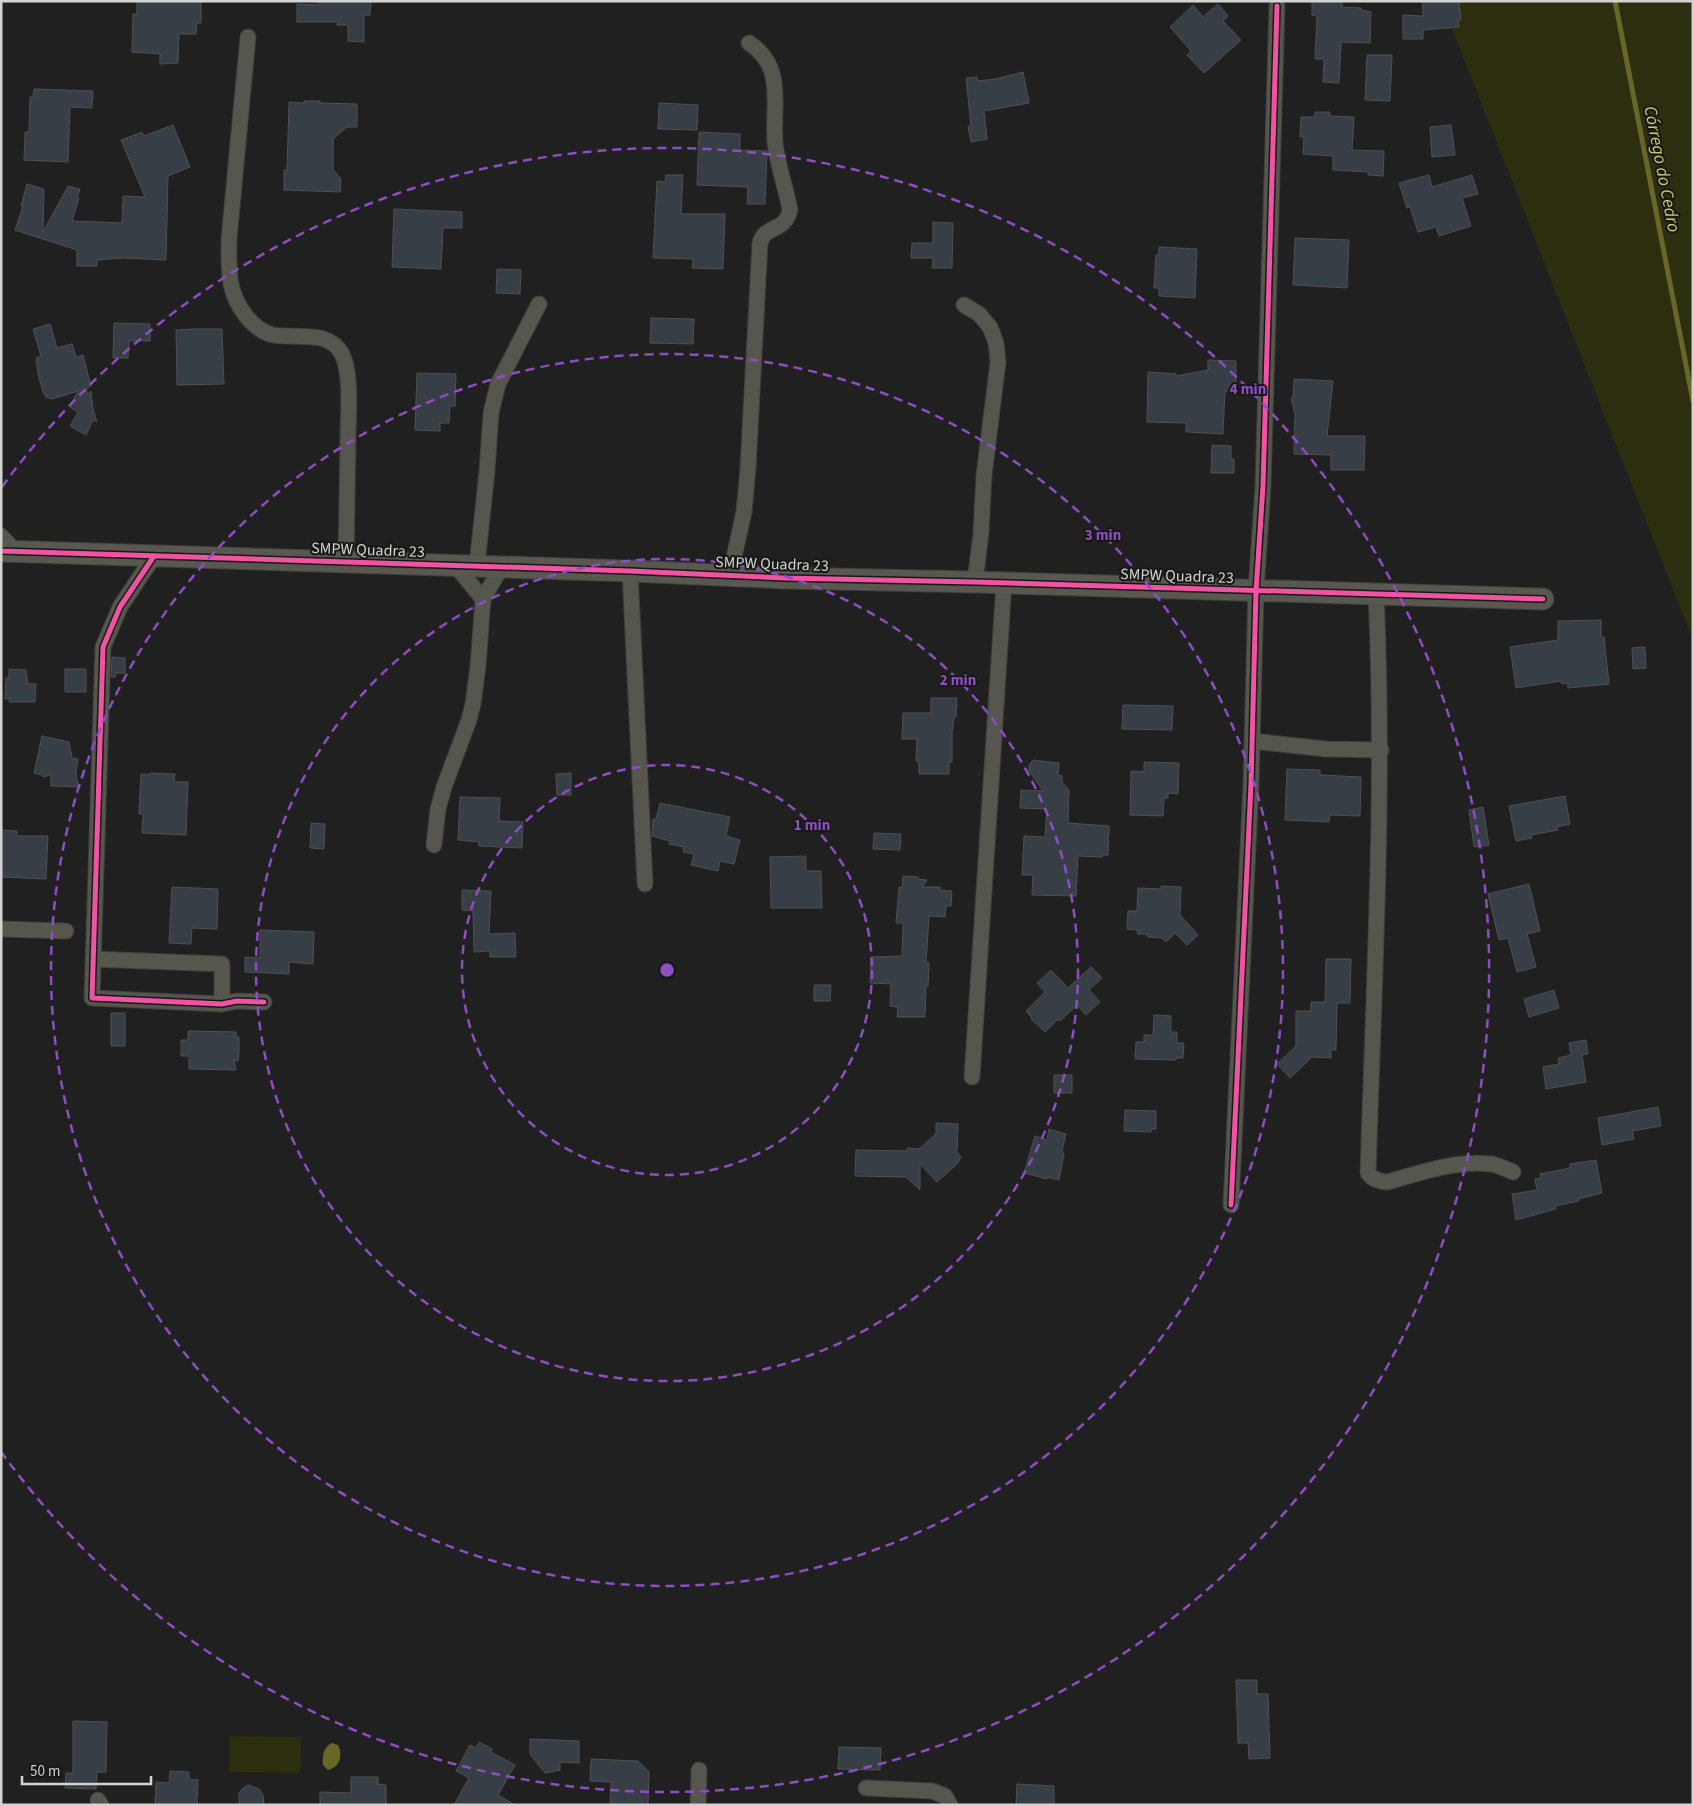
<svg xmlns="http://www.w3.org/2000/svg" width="1694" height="1806" font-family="'Source Sans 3',sans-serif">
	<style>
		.green { fill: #2d2d10 }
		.water { fill: #686728 }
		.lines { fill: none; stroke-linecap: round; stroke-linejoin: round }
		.stream { stroke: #686728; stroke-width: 5 }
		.building { fill: #383e46; stroke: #505051 }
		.street-casing { stroke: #3d3d3c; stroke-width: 17 }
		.secondary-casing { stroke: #3d3d3c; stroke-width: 23 }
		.street { stroke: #56564f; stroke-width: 15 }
		.secondary { stroke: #585850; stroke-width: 21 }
		.cycleway-casing { stroke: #181816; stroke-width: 8 }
		.cycleway { stroke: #f153a3; stroke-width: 5 }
		.ring { fill: none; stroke: #8d4dc3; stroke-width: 2.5; stroke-dasharray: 9 6 }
		.labels { text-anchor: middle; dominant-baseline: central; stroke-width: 4; stroke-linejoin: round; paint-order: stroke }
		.street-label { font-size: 16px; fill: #d3d3d1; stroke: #181816 }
		.water-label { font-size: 18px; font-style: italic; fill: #cccc6a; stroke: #181816 }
		.centre { fill: #8d4dc3; stroke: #181816; stroke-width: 2.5 }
		.ring-label { font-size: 15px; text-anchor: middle; font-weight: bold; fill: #8d4dc3; stroke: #181816; stroke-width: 4; stroke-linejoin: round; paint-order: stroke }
	</style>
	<rect width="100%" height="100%" fill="#202020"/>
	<path class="green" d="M1441,1H1693V640Z
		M229,1736L301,1737L300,1773L229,1772Z"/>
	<path class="water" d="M332,1743L338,1745C343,1755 340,1767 328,1770L323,1765C322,1757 323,1747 332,1743Z"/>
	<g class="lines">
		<path class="stream" d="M1615,1L1693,401"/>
	</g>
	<path class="building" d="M137,1H201V23H197L196,34H179L178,63L160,64V54L132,52L133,14H137Z
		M318,1H371L370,15H364V42L348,41V25H337L338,22H297V4L317,5Z
		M1312,1H1342V7L1361,8V10L1371,12L1370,43L1341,42L1339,83L1323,82L1324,59H1315L1317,16L1312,15Z
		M1422,1H1459L1461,20H1458L1459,27L1423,30V39H1403V15L1423,16Z
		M1218,4L1228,16L1223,21L1241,40L1204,73L1187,55L1191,51L1170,27L1193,5L1203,17Z
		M1367,55H1392L1390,101L1365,100Z
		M1023,72L1029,103L984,111L987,139L971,142L968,126H971L966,78L977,77L978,81L995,79Z
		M34,89L93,91L92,108L70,107L68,162L24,160L25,132H29L30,97H33Z
		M304,101H320V103L357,104V127H347L333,139V169L341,179L340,192L284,190V170H287L289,102L304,103Z
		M659,103L698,105L697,130L658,129Z
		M1315,112H1330V116L1354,117L1352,150L1384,151L1383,176L1368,175V172L1333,170V156L1303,154L1304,137H1300L1301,117H1315Z
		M173,125L190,167L168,176L166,260L123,258L97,260V266H77V250L15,230L23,206H21L27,184L44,189L43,232L68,186L80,189L77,198H79L72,221L122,223L123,196L145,197L121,140L142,132L144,136Z
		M1451,125L1455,155L1432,157L1430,127Z
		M699,132L740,134V150L767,151L765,204H747L748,187L697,185Z
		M666,175H683L681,214H725L723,269L692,268L693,259L653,258L657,181L665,182Z
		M1429,175L1432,187L1472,175L1478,194L1462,198L1471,226L1439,236L1436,227L1418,232L1410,207L1407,208L1399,183Z
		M394,209L462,212V228H443L441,269L392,267Z
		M933,222L953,223L952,268H932L933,258H911L912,243H933Z
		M1295,238L1349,240L1347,288L1293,285Z
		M1159,247L1197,249L1195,298L1159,296V288H1154L1156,255H1159Z
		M497,269L521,270L520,294L496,293Z
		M651,318L694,319L693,344L650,343Z
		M114,323L150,324V341H129L128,358H113Z
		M50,324L57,348L72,344L76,357L83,355L91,386L86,389L88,395L91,391L93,409L97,422L93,420L86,435L70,426L78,412L70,407L78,391L52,399L46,397L43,392L38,374L36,358L41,356L33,329Z
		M194,329H222L224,384L177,385L176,330Z
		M1208,360L1236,361V391H1225L1223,434L1186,432V423L1147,422L1148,372L1176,374V376L1208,370Z
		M417,373L456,374L455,406H450L449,423H440V431L415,430Z
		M1294,379L1333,381L1327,436H1365L1364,470H1331V455L1294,454L1295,414L1291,398H1293Z
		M1212,445L1231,446V459H1234V473H1211Z
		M1601,620V637H1604L1609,684L1568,688V683L1562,684L1561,681L1516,688L1510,647L1558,640V621Z
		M1645,647L1646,668L1633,669L1632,648Z
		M112,657L125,658V673H116L115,677H111Z
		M9,669L26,670L28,684H36L35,702H9L10,699H5L6,678H9Z
		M65,669H86V692H65Z
		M931,698H957L956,717H954L952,733V762H949V774H919V761H916L917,739H902L903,713H931Z
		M1123,705L1173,706L1172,730L1122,729Z
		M42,736L69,742L72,758L78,759L76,772L78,787L51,786V775L43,777L42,775L34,773Z
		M1033,760L1059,763L1058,775L1062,776V782L1069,790L1068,823L1109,826L1108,855H1102V857L1078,856L1076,896L1032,895L1033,875H1022L1024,836L1045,837L1047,809L1020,808L1021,790L1043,791L1029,771V765Z
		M1144,762L1179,763L1178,794L1168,793V798H1164L1163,816L1130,815L1131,771L1144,772Z
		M1287,769L1320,770V775L1361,777L1360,816L1330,815L1329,822L1285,820Z
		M150,773L175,774L174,782H188L186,835L142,833L143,814H139L141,774L149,775Z
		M571,773V795H557L556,774Z
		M1565,796L1570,824L1557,827L1558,830L1531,835L1532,838L1516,841L1509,806Z
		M460,797L500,798L499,821L523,822L522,848L479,846V842L458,840Z
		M660,803L730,817L726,836L740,840L734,864L720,861L718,871L691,865L694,854L683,852L684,847L669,844L670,841L652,836L653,819H656Z
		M1483,807L1489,845L1474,847L1469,810Z
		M311,823L325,824L324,849L310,848Z
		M1,830L17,831V836H48L46,879L1,877Z
		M874,833L901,834L900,850L873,849Z
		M806,856V871H821L822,908H771L770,857Z
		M903,876L918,877V879L927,880L922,887H940V890L952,891L951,906H946L945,917L929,916L926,963H929L928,986H926L925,1017H897L898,1007L890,1006L891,984L870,983L871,957L902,956L903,923H896L899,887L902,888Z
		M1529,884L1540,931L1527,934L1536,967L1517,972L1508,938L1499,940L1488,894Z
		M1161,886L1181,887L1180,915L1198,935L1187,945L1175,933L1166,942L1162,938L1148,937L1146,934H1138L1137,930L1127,929L1128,911H1137L1138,888L1161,889Z
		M172,887L218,889L217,929L192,928L191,944L169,943Z
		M462,890L491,891L489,934L515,933L516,957H490V951L474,952L473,911L462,910Z
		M260,930L314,932L313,964L289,962V974L245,972V957L260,958Z
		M1326,959H1351L1350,1003H1337L1336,1050L1331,1049V1058L1312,1057L1290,1078L1277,1064L1296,1046V1011H1311V1002H1325Z
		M1091,967L1102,978L1089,990L1100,1002L1086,1015L1077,1005L1060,1021L1058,1019L1045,1032L1031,1019L1032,1018L1026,1011L1045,992L1037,983L1051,970L1068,988Z
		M814,985H831L830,1001H814Z
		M1554,990L1559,1008L1529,1017L1524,999Z
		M111,1013H125V1046H111Z
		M1154,1015L1171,1016V1032H1177V1043H1184L1183,1058H1176V1060L1135,1059L1136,1042H1144V1035H1153Z
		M188,1031L236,1032V1037H239V1052L238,1061L234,1060L236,1070L189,1069V1056H181V1040H188Z
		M1586,1040L1588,1054L1582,1055L1586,1082L1546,1089L1543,1067L1559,1064L1558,1058L1571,1055L1569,1043Z
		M1054,1075H1072V1093H1054Z
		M1658,1107L1661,1126L1632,1131L1634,1139L1602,1145L1598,1118Z
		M1125,1110L1156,1111V1129H1152L1151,1132L1124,1131Z
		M936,1123L958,1124L957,1152L961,1157L957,1164L937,1182L920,1164V1190L906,1177L855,1176L856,1150L907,1151V1148L919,1149L936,1134Z
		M1049,1129L1066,1134L1062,1150L1064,1154L1059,1180L1047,1177V1179L1024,1173L1035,1136L1047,1140Z
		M1596,1160L1602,1193L1578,1199L1579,1201L1555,1206L1556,1209L1516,1220L1512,1194L1537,1190L1535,1179L1541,1178L1540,1174L1570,1168V1164Z
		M1236,1680H1257V1694H1268L1270,1758L1249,1759L1248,1743H1238Z
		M73,1721L107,1722L106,1772H97L96,1789L65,1788L66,1773H73Z
		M530,1739L579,1741V1763L560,1762V1770L545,1773L530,1754Z
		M479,1742L492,1749L491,1752L515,1765L498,1795L515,1805H454L469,1778L456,1771L470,1745L476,1748Z
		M839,1747L881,1748L880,1770L838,1769Z
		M591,1759L638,1761L649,1772L648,1805H610L611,1782L590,1781Z
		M170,1771L189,1772V1779L198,1780L197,1805H155L156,1782L169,1783Z
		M351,1777H378V1784L386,1785V1805H320V1792L351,1793Z
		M1017,1784L1054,1786V1805H1016Z
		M248,1785L259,1789L263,1795L264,1805H239V1794L242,1789Z"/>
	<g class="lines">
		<defs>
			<path id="street" d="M248,37L229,239C229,254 228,269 231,284C235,305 252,330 273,335C296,339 329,329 342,354C352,374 348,415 348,437C347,479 347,521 346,562
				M964,305L979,314L990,327L996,343L998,362L984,475L981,533L975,582
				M1,536L16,552
				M154,556L120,607L103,647L92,998L222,1004L237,1001L264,1002
				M455,565L483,599
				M477,565L487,471L491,413L498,384L539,304
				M630,571L645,884
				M730,575L744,512L748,468L760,243C765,224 785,233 790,210C786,188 777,164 775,142C772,105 786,67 749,43
				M1376,593C1385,787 1374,980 1368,1173C1373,1180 1379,1181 1387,1182C1420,1173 1456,1160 1491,1164C1498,1165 1506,1169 1513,1172
				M1252,741L1326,749L1381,750
				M434,845L438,809L444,787L469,720L473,704L478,666L483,599L502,566
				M1,929L66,931
				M93,959L222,964V1004
				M972,1077L1004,583
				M1231,1205L1251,784L1256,591L1263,486L1277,6
				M866,1788L932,1791L945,1796L950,1805
				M98,1800L101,1805
				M698,1805L699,1770"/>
			<path id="secondary" d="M1,551L630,571L784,578L975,582L1543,599"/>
		</defs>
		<use href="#street" class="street-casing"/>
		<use href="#secondary" class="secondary-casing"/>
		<use href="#street" class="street"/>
		<use href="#secondary" class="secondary"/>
		<defs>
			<path id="cycleway" d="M1,551L630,571L784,578L975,582L1543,599
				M154,556L120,607L103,647L92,998L222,1004L237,1001L264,1002
				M1231,1205L1251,784L1256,591L1263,486L1277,6"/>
		</defs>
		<use href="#cycleway" class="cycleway-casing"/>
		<use href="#cycleway" class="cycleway"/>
	</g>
	<g class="ring">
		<circle cx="667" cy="970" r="205"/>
		<circle cx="667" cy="970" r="411"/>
		<circle cx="667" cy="970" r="616"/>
		<path d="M2 487A822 822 0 1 1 2 1453"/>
	</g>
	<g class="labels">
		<g class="street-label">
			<text transform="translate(368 550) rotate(2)">SMPW Quadra 23</text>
			<text transform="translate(772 564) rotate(2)">SMPW Quadra 23</text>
			<text transform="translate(1177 576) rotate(2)">SMPW Quadra 23</text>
		</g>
		<g class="water-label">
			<text transform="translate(1662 169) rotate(79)">Córrego do Cedro</text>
		</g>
	</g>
	<circle cx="667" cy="970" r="8" class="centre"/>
	<g class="ring-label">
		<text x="1248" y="394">4 min</text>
		<text x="1103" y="540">3 min</text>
		<text x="958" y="685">2 min</text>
		<text x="812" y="830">1 min</text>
	</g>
	<rect width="1694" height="1806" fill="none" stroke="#d3d3d1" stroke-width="5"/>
	<path d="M22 1776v8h129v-8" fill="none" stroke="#d3d3d1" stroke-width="2.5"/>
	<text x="30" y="1776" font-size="15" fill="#d3d3d1" stroke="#181816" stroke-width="4" paint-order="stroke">50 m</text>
</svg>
